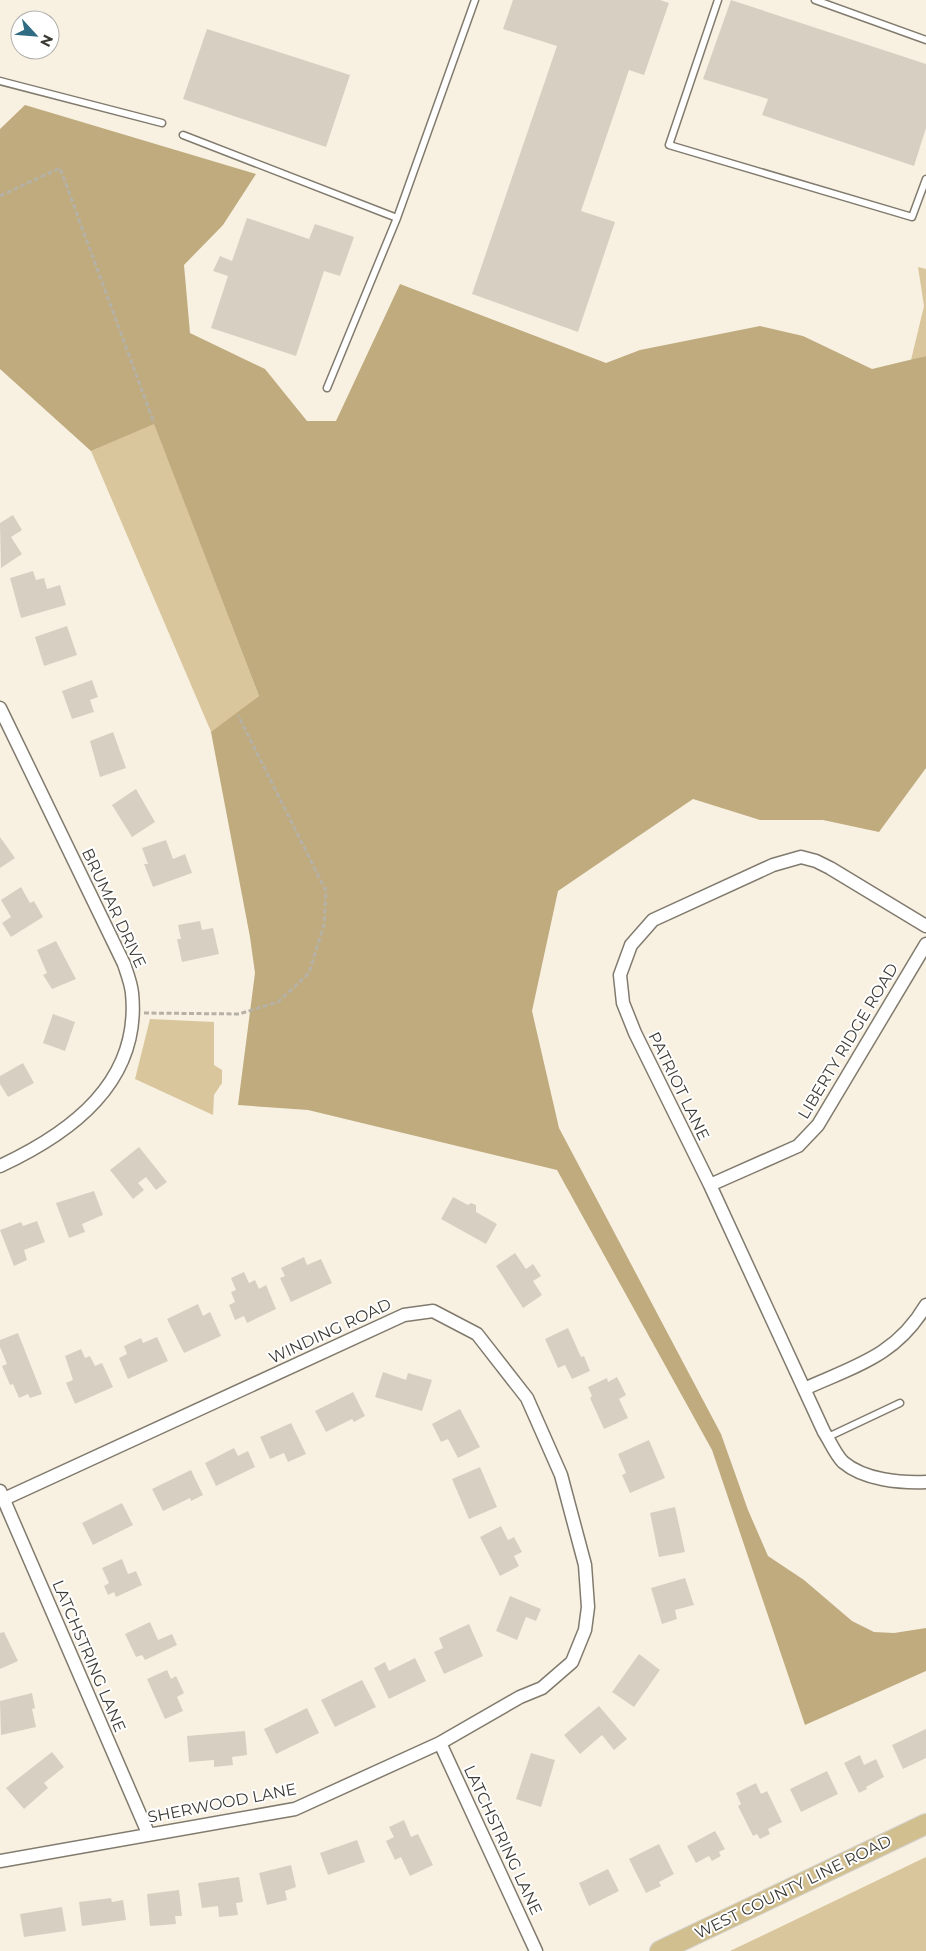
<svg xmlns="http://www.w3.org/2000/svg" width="926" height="1951" font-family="Montserrat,sans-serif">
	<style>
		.green { fill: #d9c69c }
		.forest { fill: #bfab7e }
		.building { fill: #d7d0c2 }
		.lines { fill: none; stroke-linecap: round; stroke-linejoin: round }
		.service-casing { stroke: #817b6e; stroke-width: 9 }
		.minor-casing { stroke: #817b6e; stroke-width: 15 }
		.primary-casing { stroke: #d4d4d2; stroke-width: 22 }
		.path { stroke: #b6b1a5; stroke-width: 3; stroke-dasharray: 5 2.5; stroke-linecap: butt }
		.service { stroke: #fff; stroke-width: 6 }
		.minor { stroke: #fff; stroke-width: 12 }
		.primary { stroke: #d2bf8f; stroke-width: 20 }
		.labels { text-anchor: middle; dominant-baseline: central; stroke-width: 4; stroke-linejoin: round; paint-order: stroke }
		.street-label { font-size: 16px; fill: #3c3a34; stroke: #fff }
	</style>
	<rect width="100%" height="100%" fill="#f8f1e2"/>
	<path class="green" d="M918,267L926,269V356L911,360L924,306Z
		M154,423L259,696L212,734L91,451Z
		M150,1019L214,1022V1065L222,1070V1083L214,1095L213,1115L135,1079Z
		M926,1857V1951H730Z"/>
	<path class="forest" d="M25,105L256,174L223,225L184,265L190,333L265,369L307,421H336L400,284L606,363L640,350L760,326L803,336L872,369L926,356V768L879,832L823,820H760L693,799L558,891L532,1011L559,1128L721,1434L748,1510L768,1556L804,1580L852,1621L874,1632L894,1633L926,1628V1671L805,1725L712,1450L557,1170L308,1110L238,1105L255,973L250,937L211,732L259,696L154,424L91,451L0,369V129Z"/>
	<path class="building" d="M513,0H660L669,3L644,75L629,70L581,211L615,222L578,332L472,294L557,46L503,29Z
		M731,0L926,64V128L914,166L762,115L768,99L703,79Z
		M207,29L350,75L326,147L183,99Z
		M247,218L309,239L315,224L354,237L340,276L324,271L296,356L211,328L228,276L213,271L220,256L232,261Z
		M13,515L22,530L11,537L22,554L1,568L0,523Z
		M33,571L36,580L44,578L47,589L60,585L66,605L21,618L10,578Z
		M67,626L77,655L44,666L35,637Z
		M92,680L98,697L90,700L94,712L72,719L62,691Z
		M113,732L126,768L100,777L90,741Z
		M136,789L155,822L132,837L112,805Z
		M0,837L15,858L0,868Z
		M166,840L173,859L185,854L192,873L153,887L144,864H148L142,848Z
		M21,887L30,903L34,901L43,917L11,937L2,923L11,917L1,900Z
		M200,921L202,930L213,928L219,954L182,962L177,939H181L178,925Z
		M56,941L76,979L52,989L43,975L47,973L37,950Z
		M53,1014L75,1022L65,1051L43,1043Z
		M23,1063L34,1083L8,1097L0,1084V1076Z
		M139,1147L167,1182L156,1190L146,1177L138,1183L144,1190L133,1199L110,1170Z
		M94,1191L103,1215L82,1224L85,1232L69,1238L56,1203Z
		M453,1197L468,1205L471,1203L476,1205V1212L497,1224L486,1244L441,1219Z
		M37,1221L45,1242L24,1250L27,1260L14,1266L0,1230L21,1222L23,1226Z
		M515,1253L526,1269L533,1264L541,1276L533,1281L542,1295L523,1308L496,1266Z
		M304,1257L307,1265L321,1259L332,1283L291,1302L280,1278L285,1276L281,1268Z
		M244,1272L249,1283L255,1280L259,1289L266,1285L276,1309L247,1323L244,1316L235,1320L229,1305L235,1302L231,1292L236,1290L231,1278Z
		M198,1304L203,1316L210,1312L221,1336L184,1353L167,1319Z
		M568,1328L581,1357L584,1356L590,1371L572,1379L565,1365L558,1368L545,1339Z
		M18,1333L42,1394L30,1398L28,1394L19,1398L13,1384L10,1385L2,1366L7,1364L0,1347V1340Z
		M157,1337L168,1361L128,1379L119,1358L127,1354L124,1346L141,1338L143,1343Z
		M81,1349L85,1358L90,1356L95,1366L102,1363L113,1387L75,1404L66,1383L73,1380L65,1356Z
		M383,1372L406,1380L408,1373L432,1380L422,1411L375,1397Z
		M617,1377L626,1395L619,1399L628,1418L604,1429L590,1398L592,1396L588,1387L607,1378L608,1382Z
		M353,1392L365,1416L354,1422L352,1419L326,1432L315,1411Z
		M460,1409L480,1447L458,1458L448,1439L441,1442L432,1424Z
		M291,1423L306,1454L288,1462L284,1453L270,1459L260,1437Z
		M649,1440L665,1478L630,1493L622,1475L626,1473L618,1454Z
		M234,1448L238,1456L248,1451L255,1467L216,1486L205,1463Z
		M480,1467L497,1507L469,1519L452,1479Z
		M191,1470L203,1495L191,1501L190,1498L163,1511L152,1489Z
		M122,1503L133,1525L93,1545L82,1523Z
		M675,1507L685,1552L659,1557L650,1513Z
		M501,1526L508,1540L514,1537L522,1552L514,1556L519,1566L500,1576L480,1537Z
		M122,1559L128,1574L136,1571L142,1585L116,1597L114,1592L108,1595L104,1586L109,1583L102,1568Z
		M685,1578L694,1605L675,1610L677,1619L662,1624L651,1588Z
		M510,1596L541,1609L536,1621L526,1617L517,1640L496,1631Z
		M150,1622L158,1640L172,1634L177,1645L145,1660L142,1655L136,1657L125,1634Z
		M469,1624L483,1656L444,1674L434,1652L443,1648L439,1638Z
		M4,1632L18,1661L0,1669V1633Z
		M639,1654L660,1670L634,1707L612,1692Z
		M415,1658L426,1681L389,1699L374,1668L385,1662L389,1671Z
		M167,1670L171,1679L176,1676L184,1693L177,1697L183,1711L165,1719L147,1679Z
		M362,1680L376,1707L335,1727L321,1700Z
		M32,1693L35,1708L32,1709L36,1727L1,1735L0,1701Z
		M599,1706L627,1739L614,1750L602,1735L580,1754L564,1735Z
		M307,1708L319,1733L276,1754L264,1729Z
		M926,1729V1758L903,1769L892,1745Z
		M245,1731L247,1755L232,1757L233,1765L214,1767V1760L189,1762L187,1736Z
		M52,1752L64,1767L44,1783L48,1788L24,1809L6,1788Z
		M531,1753L555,1760L541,1807L516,1799Z
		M860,1755L864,1765L876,1759L884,1777L866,1787L867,1789L859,1793L844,1763Z
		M827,1771L838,1794L801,1812L790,1789Z
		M756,1783L761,1794L767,1791L782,1822L768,1829L770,1834L760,1839L757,1834L753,1836L738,1806L741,1804L736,1793Z
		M404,1820L411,1837L418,1834L433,1865L410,1876L401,1857L395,1860L386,1841L394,1837L389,1827Z
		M715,1831L725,1849L719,1852L721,1856L712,1861L709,1856L696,1863L687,1846Z
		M357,1840L365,1862L328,1875L320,1853Z
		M659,1844L674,1874L659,1882L661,1886L646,1893L629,1859Z
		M291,1865L296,1887L285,1891L287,1900L267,1905L259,1873Z
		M608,1869L619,1891L589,1906L579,1883Z
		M239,1877L243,1902L236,1903L238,1915L219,1917L218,1906L202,1908L198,1883Z
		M179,1890L182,1916H175L176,1924L150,1926L147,1894Z
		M111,1898L112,1902L123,1900L126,1920L82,1926L79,1902Z
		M62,1907L66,1931L24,1937L20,1914Z"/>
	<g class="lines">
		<defs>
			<path id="service" d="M718,0L669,145L912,217L926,179
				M815,0L926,40
				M0,81L162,123
				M183,135L397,218
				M327,388L397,218L475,0
				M828,1437L900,1403"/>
			<path id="minor" d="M0,708L124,964C127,973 131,983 132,993C141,1082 71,1133 0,1166
				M926,926L830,868L816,861L801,857L773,865L653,920L631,945L620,975L623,1003L635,1033L710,1185L824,1432C830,1441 835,1454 843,1462C864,1480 900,1483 926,1482
				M710,1185L798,1146L818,1125L926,944
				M804,1389C855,1366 896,1356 926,1305
				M0,1491L148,1833
				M440,1743L536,1951
				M0,1861L295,1809L440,1743L520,1697L542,1688L572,1662L585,1630L588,1607L585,1565L561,1475L527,1398L477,1334L433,1311L404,1315L4,1499"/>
			<path id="primary" d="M660,1951L926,1824"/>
		</defs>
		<use href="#service" class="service-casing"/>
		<use href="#minor" class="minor-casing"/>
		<use href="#primary" class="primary-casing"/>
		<path class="path" d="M0,196L60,168L154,423
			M144,1013L239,1014L278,1002L309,973L324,925L326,891L238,715"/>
		<use href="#service" class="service"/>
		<use href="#minor" class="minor"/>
		<use href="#primary" class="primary"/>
	</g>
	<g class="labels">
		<g class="street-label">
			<text transform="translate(114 908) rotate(65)">BRUMAR DRIVE</text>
			<text transform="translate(848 1041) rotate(-59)">LIBERTY RIDGE ROAD</text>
			<text transform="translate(679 1086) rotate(64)">PATRIOT LANE</text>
			<text transform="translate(330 1331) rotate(-25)">WINDING ROAD</text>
			<text transform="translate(89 1656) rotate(67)">LATCHSTRING LANE</text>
			<text transform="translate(222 1803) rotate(-11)">SHERWOOD LANE</text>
			<text transform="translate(503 1840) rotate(65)">LATCHSTRING LANE</text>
			<text transform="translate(793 1887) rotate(-26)">WEST COUNTY LINE ROAD</text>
		</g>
	</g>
	<g transform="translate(35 35) rotate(116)"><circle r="24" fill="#ffffff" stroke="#b1b0ae"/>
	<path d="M0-4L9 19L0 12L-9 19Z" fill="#2f6b82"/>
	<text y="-8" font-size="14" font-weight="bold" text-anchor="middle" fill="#3c3a34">N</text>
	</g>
</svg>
